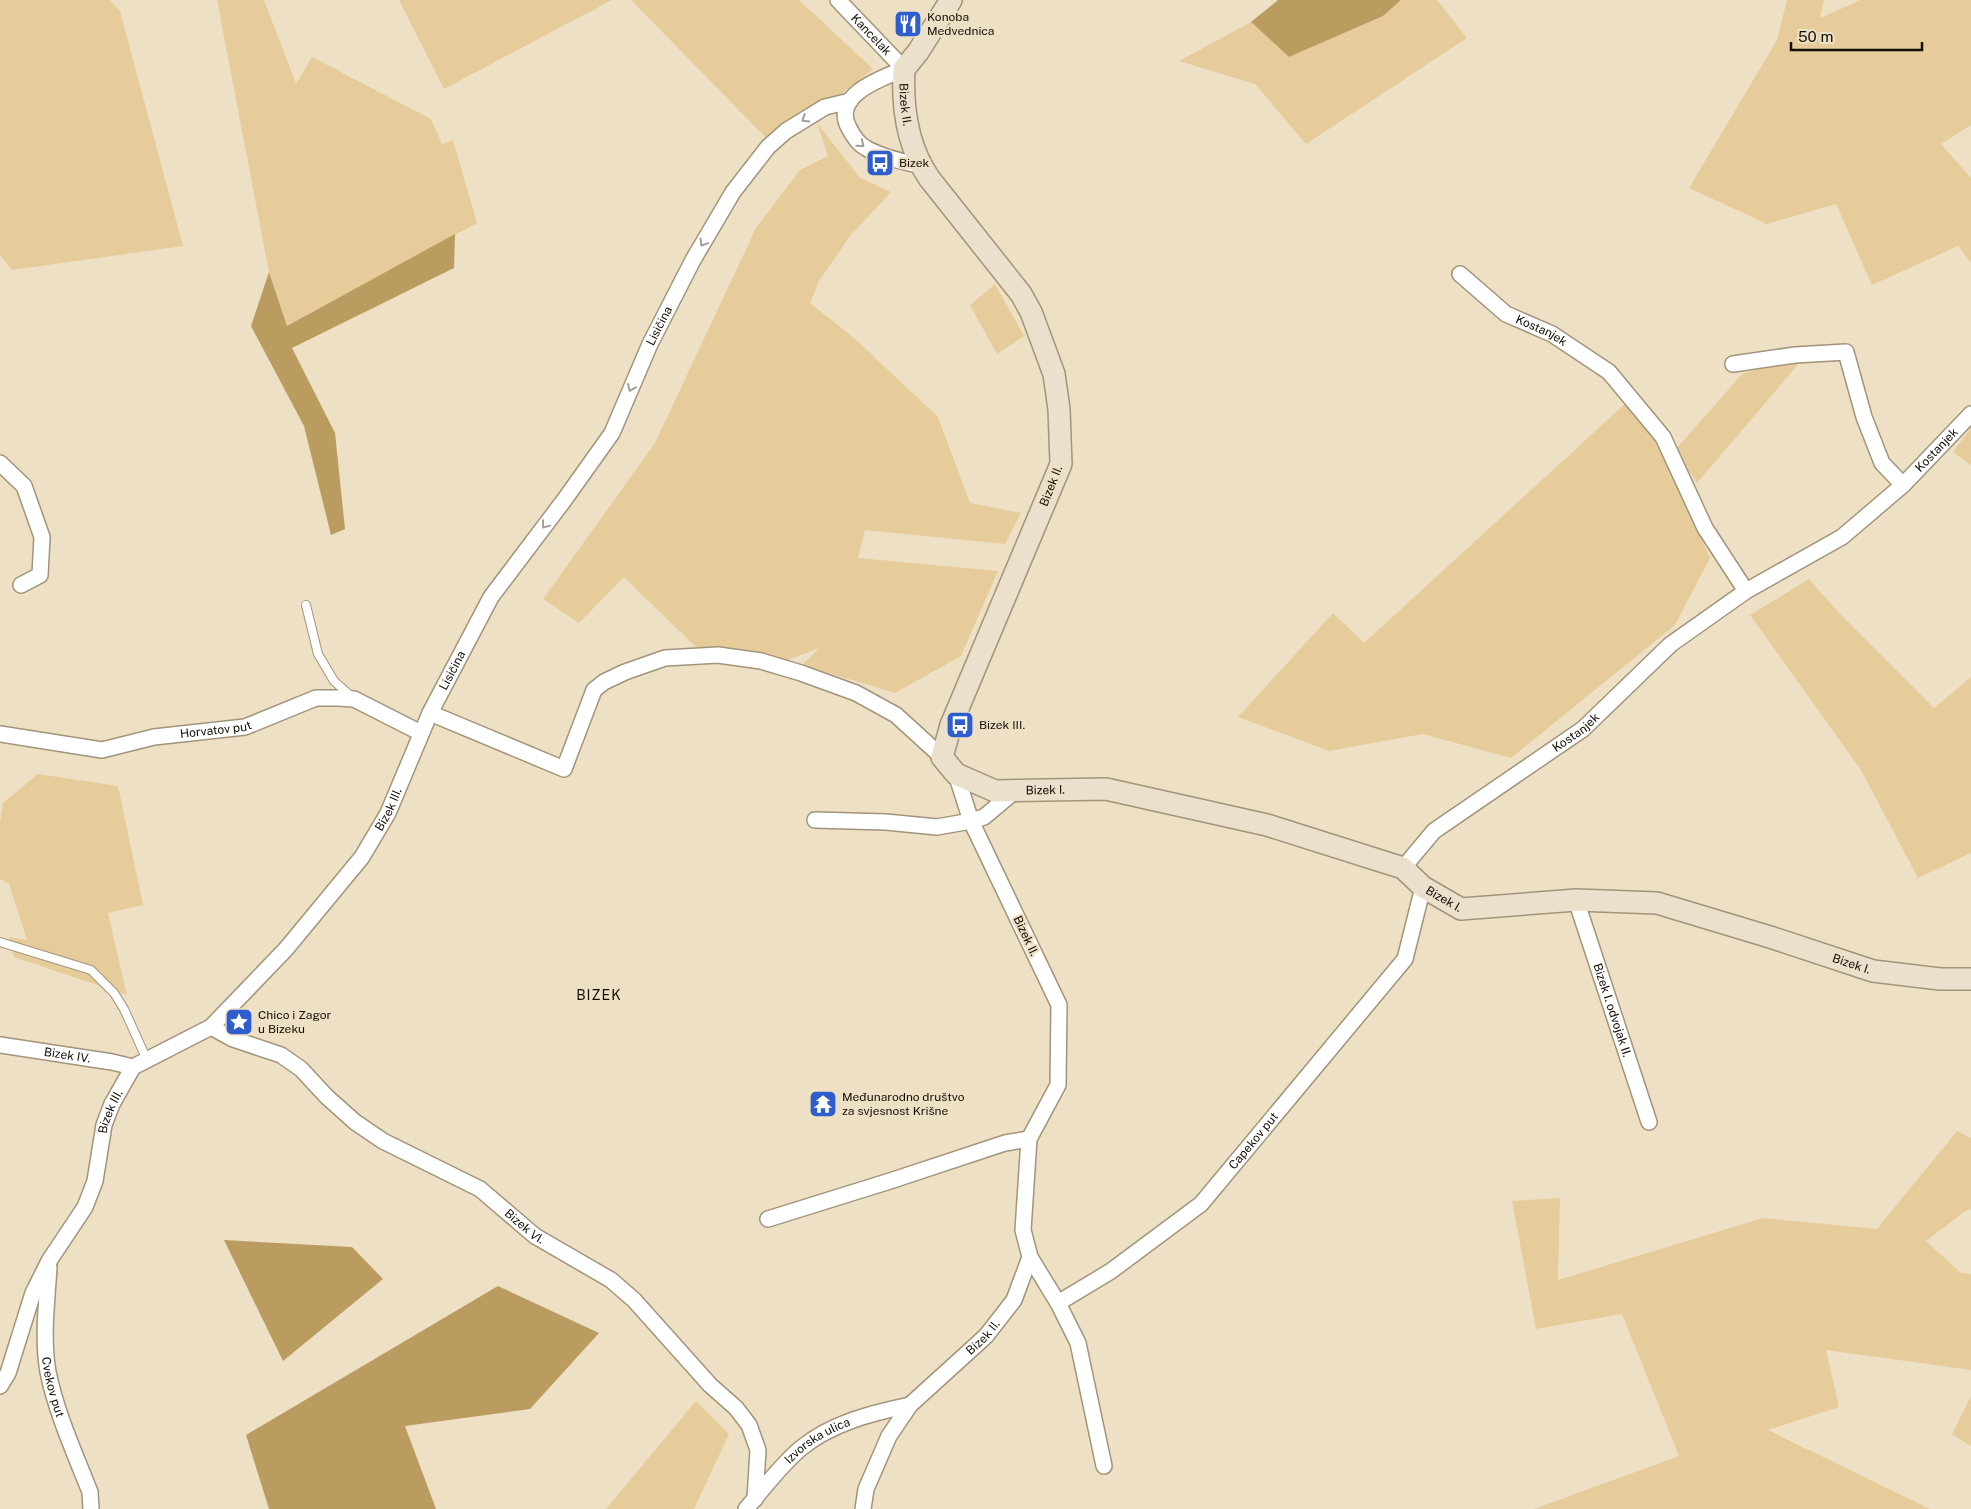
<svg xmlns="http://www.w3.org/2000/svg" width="1971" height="1509" font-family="'Public Sans',sans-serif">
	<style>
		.green { fill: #e6cc9a }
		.forest { fill: #ba9c60 }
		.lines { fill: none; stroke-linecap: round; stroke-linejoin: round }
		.lane-casing { stroke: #a1947a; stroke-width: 10 }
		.street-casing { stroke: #a1947a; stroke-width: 18 }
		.secondary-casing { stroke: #a1947a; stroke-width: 24 }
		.lane { stroke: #fff; stroke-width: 8 }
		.street { stroke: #fff; stroke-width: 15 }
		.secondary { stroke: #eae0cb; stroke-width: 21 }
		.oneway { stroke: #a09e9b }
		.labels { text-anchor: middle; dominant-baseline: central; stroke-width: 4.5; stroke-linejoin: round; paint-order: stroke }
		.poi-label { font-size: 12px; fill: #120d05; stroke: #eee0c5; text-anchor: start }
		.street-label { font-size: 12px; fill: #120d05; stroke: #eee0c5 }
		.neighbourhood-label { font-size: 14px; letter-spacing: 1px; fill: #120d05; stroke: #eee0c5 }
	</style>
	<rect width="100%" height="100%" fill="#eee0c5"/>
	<path class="green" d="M0,0H109L120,11L183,246L12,270L0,255Z
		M217,0H264L296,84L312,57L431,119L442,144L453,140L477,223L287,326L269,272Z
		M399,0H612L444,89Z
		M631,0H799L873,69L775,147Z
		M1401,0H1437L1467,38L1306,144L1255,84L1179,61L1251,22L1289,57L1383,16Z
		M1787,0H1824L1820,18L1861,0H1971V125L1941,144L1971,178V263L1958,246L1872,285L1836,204L1767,224L1689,188L1777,40Z
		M817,123L860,178L891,192L850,236L819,281L810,303L853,337L938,417L970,503L1021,513L1005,544L865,530L858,558L998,571L961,656L895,693L802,665L820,648L772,666L705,656L624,577L579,623L543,599L655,443L756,228L800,170L828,156Z
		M995,284L1024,336L997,354L970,305Z
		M1801,361L1697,483L1675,450L1743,373Z
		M1627,402L1660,446L1710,558L1675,625L1511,758L1423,734L1329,751L1238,717L1333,613L1364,643Z
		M1971,428V465L1953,452Z
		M1809,579L1839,613L1934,708L1971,677V853L1918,878L1861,770L1750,615Z
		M38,774L118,786L143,905L108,913L127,995L14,957L9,937L27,940L9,884L0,879V822L3,803Z
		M1957,1131L1971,1138V1209L1964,1212L1926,1241L1961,1273L1971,1274V1370L1826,1350L1839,1407L1768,1430L1930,1509H1534L1679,1456L1622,1314L1536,1329L1512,1201L1560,1198L1558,1280L1763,1218L1877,1229Z
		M1971,1396V1446L1952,1434Z
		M696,1401L729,1434L694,1509H606Z"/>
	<path class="forest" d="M1278,0H1401L1383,16L1289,57L1251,22Z
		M455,234L454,268L292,348L335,433L345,529L331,535L304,426L251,326L269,272L287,326Z
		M224,1240L352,1247L383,1279L283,1361Z
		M498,1286L599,1333L530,1409L405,1426L436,1509H269L246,1435Z"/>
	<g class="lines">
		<defs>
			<path id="lane" d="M306,605L318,654L334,681L353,698
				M0,942L91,970L114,993L124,1009L147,1060"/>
			<g id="street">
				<path id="s1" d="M838,0L904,69C882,78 831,95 849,128C853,136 858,144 866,148C882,158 903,161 921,166"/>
				<path id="s2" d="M1460,274L1506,314L1552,334L1609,372L1663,437L1705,528L1746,591"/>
				<path d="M1733,364L1795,355L1846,352L1864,417L1882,463L1903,485"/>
				<path d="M0,463L24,486L42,537L40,575L21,585"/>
				<path id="s3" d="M430,713L491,597L565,499L612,433L650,344L693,260L733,192L768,147L786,131L825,107L850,101"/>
				<path id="s4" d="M0,734L102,750L154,737L245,727L316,698H338L354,699L421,733"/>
				<path d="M815,820L886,822L937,827L971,821L984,817L1015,791"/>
				<path id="s5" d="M1403,868L1434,831L1583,729L1671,644L1746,591L1842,537L1903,485L1971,414"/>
				<path id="s6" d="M1576,900L1649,1122"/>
				<path id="s7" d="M211,1027L233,1039L281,1055L301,1069L327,1097L355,1122L383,1141L480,1189L535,1236L611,1280L634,1300L710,1385L736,1408L749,1425L758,1450L755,1499"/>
				<path id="s8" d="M0,1045L112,1062L133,1067"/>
				<path d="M768,1219L890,1181L1005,1143L1029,1139"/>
				<path id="s9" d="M1030,1257L1058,1303L1111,1271L1201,1204L1405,959L1423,887"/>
				<path id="s10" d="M49,1267C47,1301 42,1338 48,1372C56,1412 75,1454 90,1492L91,1509"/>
				<path d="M1058,1303L1078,1343L1104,1466"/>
				<path id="s11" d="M0,1386L8,1373L33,1293L49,1261L85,1207L95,1181L104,1125L112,1104L133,1067L211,1027L286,949L362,857L388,813L430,713L564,769L594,690L604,682L625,672L665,658L718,655L761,661L801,673L856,693L896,715L942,757"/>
				<path id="s12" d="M746,1509C763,1489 780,1466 800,1449C831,1423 872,1413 910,1405"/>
				<path id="s13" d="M863,1509L866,1489L889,1436L910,1405L986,1336L1014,1300L1030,1257L1023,1230L1029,1139L1058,1085L1059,1005L971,821L956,774"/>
			</g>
			<g id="secondary">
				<path id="s14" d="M951,0L918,52L904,69C902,107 907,146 929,178L1021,294L1031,312L1054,374L1059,409L1061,464L951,725L942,757L956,774L995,791L1106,789L1267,825L1403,868L1423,887L1461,909L1576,900L1657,903L1770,937L1873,971L1940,979H1971"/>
			</g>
		</defs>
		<use href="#lane" class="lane-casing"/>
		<use href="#street" class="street-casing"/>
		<use href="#secondary" class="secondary-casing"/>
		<use href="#lane" class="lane"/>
		<use href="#street" class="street"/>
		<use href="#secondary" class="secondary"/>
	</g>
	<defs><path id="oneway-chevron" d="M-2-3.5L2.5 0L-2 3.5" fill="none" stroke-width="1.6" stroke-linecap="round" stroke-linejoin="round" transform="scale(1.25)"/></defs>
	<g class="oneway">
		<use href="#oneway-chevron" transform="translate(805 119) rotate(148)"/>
		<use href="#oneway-chevron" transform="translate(861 144) rotate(39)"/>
		<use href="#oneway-chevron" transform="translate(703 243) rotate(121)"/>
		<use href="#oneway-chevron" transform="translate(631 388) rotate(113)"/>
		<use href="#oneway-chevron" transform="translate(545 525) rotate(127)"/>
	</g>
	<defs>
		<symbol id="restaurant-square" viewBox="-11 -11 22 22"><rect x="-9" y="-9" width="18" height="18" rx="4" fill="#2e5ecd" stroke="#eee0c5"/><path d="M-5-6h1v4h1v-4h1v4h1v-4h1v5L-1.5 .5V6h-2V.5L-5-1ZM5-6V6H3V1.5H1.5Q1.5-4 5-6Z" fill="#fff"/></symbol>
		<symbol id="bus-square" viewBox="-11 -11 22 22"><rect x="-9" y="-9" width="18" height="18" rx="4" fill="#2e5ecd" stroke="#eee0c5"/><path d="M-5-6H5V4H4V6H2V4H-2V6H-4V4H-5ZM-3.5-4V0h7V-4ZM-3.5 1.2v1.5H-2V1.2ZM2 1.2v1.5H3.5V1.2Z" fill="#fff"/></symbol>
		<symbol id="sight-square" viewBox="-11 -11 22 22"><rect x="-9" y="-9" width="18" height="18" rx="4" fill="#2e5ecd" stroke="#eee0c5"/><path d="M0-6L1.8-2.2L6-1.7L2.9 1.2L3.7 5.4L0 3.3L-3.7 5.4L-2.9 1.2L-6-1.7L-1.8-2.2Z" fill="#fff"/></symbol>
		<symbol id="temple-square" viewBox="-11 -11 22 22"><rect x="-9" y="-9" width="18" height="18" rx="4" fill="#2e5ecd" stroke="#eee0c5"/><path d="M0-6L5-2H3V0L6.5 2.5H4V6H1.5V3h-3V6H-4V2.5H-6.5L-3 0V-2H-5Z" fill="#fff"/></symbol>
	</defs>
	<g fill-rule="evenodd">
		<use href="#restaurant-square" x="892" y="8" width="32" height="32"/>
		<use href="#bus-square" x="864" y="147" width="32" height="32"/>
		<use href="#bus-square" x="944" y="709" width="32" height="32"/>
		<use href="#sight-square" x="223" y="1006" width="32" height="32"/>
		<use href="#temple-square" x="807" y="1088" width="32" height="32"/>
	</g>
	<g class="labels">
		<g class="poi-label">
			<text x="927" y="17">Konoba<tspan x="927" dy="14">Medvednica</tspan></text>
			<text x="899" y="163">Bizek</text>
			<text x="979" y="725">Bizek III.</text>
			<text x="258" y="1015">Chico i Zagor<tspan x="258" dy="14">u Bizeku</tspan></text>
			<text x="842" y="1097">Međunarodno društvo<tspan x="842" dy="14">za svjesnost Krišne</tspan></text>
		</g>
		<g class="street-label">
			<text stroke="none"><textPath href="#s1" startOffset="48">Kancelak</textPath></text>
			<text stroke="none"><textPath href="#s14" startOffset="119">Bizek II.</textPath></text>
			<text stroke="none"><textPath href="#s3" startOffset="452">Lisičina</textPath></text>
			<text stroke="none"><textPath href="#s2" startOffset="100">Kostanjek</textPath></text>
			<text stroke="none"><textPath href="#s5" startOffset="682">Kostanjek</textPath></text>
			<text transform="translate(1051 486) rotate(-69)">Bizek II.</text>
			<text stroke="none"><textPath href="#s3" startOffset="48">Lisičina</textPath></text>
			<text stroke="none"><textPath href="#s4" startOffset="219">Horvatov put</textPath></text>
			<text stroke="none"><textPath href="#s5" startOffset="221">Kostanjek</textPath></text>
			<text stroke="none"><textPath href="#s14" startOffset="954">Bizek I.</textPath></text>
			<text stroke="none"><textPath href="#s11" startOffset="719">Bizek III.</textPath></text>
			<text stroke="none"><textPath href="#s14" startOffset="1374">Bizek I.</textPath></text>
			<text transform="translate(1026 936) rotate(65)">Bizek II.</text>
			<text stroke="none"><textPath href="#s14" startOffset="1794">Bizek I.</textPath></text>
			<text stroke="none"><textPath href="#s6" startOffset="116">Bizek I. odvojak II.</textPath></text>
			<text stroke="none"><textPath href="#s8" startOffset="68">Bizek IV.</textPath></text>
			<text stroke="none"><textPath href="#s11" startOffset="299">Bizek III.</textPath></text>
			<text stroke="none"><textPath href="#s9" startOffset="310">Capekov put</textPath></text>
			<text stroke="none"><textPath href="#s7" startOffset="376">Bizek VI.</textPath></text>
			<text stroke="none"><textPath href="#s13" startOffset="215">Bizek II.</textPath></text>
			<text stroke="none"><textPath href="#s10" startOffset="121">Cvekov put</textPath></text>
			<text stroke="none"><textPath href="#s12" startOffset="100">Izvorska ulica</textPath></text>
		</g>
		<g class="neighbourhood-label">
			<text x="599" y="995">BIZEK</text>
		</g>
	</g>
	<path d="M1791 42v8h131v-8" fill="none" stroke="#120d05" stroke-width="2.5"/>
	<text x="1798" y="42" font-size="15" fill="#120d05" stroke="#eee0c5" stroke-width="4" paint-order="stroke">50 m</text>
</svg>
